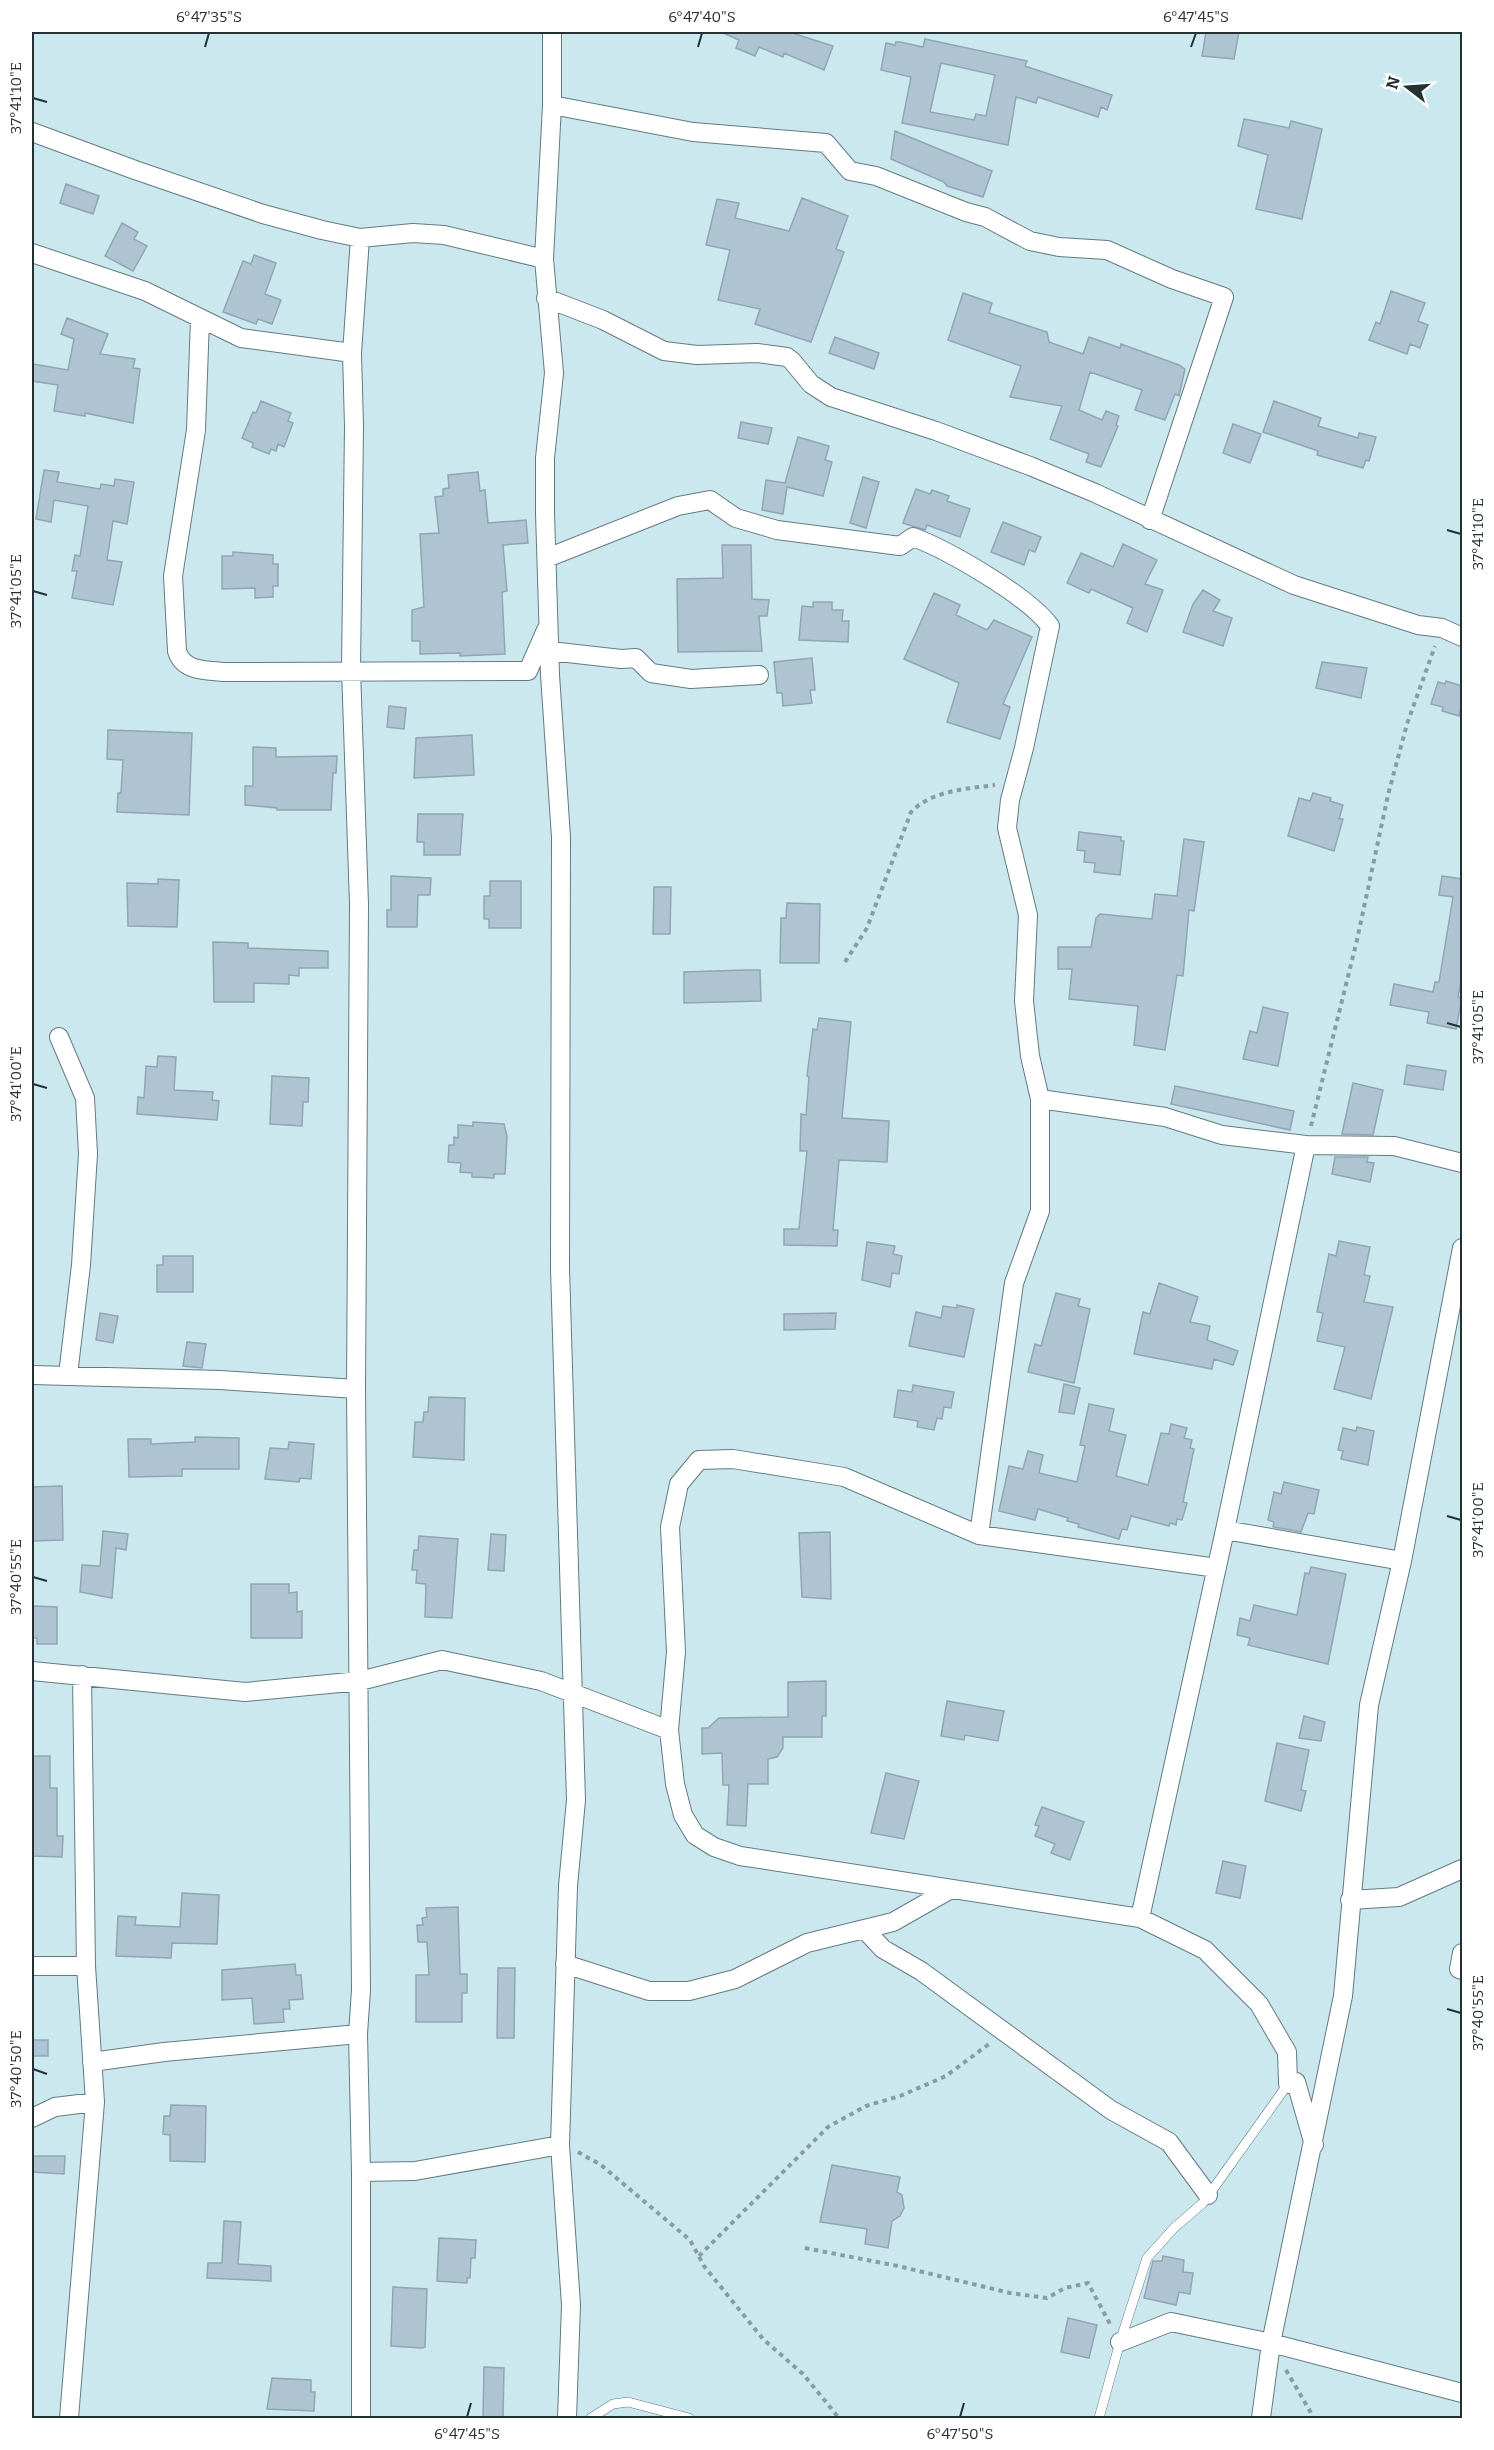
<svg xmlns="http://www.w3.org/2000/svg" width="1494" height="2450" font-family="Bitter,serif">
	<style>
		.building { fill: #afc4d3; stroke: #91a5b3; stroke-width: 1.5; fill-rule: evenodd }
		.lines { fill: none; stroke-linecap: round; stroke-linejoin: round }
		.lane-casing { stroke: #627b82; stroke-width: 10 }
		.street-casing { stroke: #627b82; stroke-width: 20 }
		.path { stroke: #879da2; stroke-width: 4; stroke-dasharray: 4.5 4.5; stroke-linecap: butt }
		.lane { stroke: #fff; stroke-width: 9 }
		.street { stroke: #fff; stroke-width: 18 }
		.ticks { fill: none; stroke: #253033; stroke-width: 2 }
		.neatline { fill: none; stroke: #253033; stroke-width: 2 }
		.ticks-label { font-size: 15px; text-anchor: middle; fill: #253033 }
	</style>
	<rect width="100%" height="100%" fill="#cce8ef"/>
	<path class="building" d="M721,32H789L833,46L824,70L784,53L783,57L759,47L755,56L736,48L739,40Z
		M1206,32H1239L1234,59L1202,56Z
		M925,39L1027,61L1025,66L1112,95L1107,110L1101,107L1098,117L1038,97L1036,103L1016,97L1008,145L902,123L911,77L881,70L886,43L895,45L896,42H900L923,47ZM941,63L995,75L986,116L976,114L974,120L930,112Z
		M1244,119L1289,128L1291,121L1322,129L1302,219L1256,209L1268,155L1238,146Z
		M895,131L992,171L983,197L947,186L944,182L891,159Z
		M66,184L99,196L93,214L60,203Z
		M802,198L848,216L836,249L844,252L811,342L755,324L760,309L718,300L730,250L706,245L717,199L739,203L735,218L789,231Z
		M122,223L138,232L134,239L147,246L133,271L105,256Z
		M254,255L276,263L265,294L281,300L272,324L258,319L256,324L223,312L243,261L251,264Z
		M1391,291L1425,303L1418,321L1428,325L1420,348L1410,344L1407,354L1369,340L1376,322L1380,324Z
		M963,293L992,303L989,313L1047,332L1049,342L1083,354L1089,337L1120,348L1121,344L1179,365L1185,369L1179,396L1175,394L1165,420L1135,410L1142,390L1090,372L1079,410L1102,420L1106,411L1119,416L1116,425L1118,426L1101,467L1086,462L1089,454L1050,439L1062,406L1010,397L1021,366L948,340Z
		M67,318L108,334L100,354L135,359L133,368L140,369L133,423L85,413V416L54,411L58,385L32,381V364L68,370L74,339L61,334Z
		M835,337L879,353L874,369L829,353Z
		M261,401L291,413L288,421L293,423L284,447L278,444L276,451L271,449L269,454L252,447L253,443L242,438L253,412L256,413Z
		M1274,401L1321,418L1318,426L1358,438L1359,433L1376,437L1369,461L1366,460L1363,468L1317,455L1318,451L1263,432Z
		M741,422L772,428L768,444L738,438Z
		M1233,424L1261,434L1250,463L1223,453Z
		M798,437L829,446L825,460L832,462L823,496L787,487L783,514L762,510L766,480L785,483Z
		M44,470L59,472L57,482L100,489L101,484L114,486L115,479L134,482L127,524L113,521L107,560L122,562L113,605L72,598L77,571H72L75,555L80,556L88,506L54,500L51,522L36,519Z
		M478,472L480,491L485,490L488,523L526,520L528,543L503,545L507,591L502,592L505,654L460,656V653L420,654V641H412V610L424,607L420,534L439,533L435,497L443,496V489L449,488L448,475Z
		M863,477L879,482L866,528L850,523Z
		M916,489L930,494L932,490L949,496L947,501L970,509L960,537L927,525L925,530L903,523Z
		M1003,522L1041,537L1035,552L1029,550L1024,565L991,552Z
		M1123,544L1157,560L1145,584L1163,590L1147,632L1127,623L1133,608L1091,589L1089,593L1067,583L1081,553L1113,567Z
		M722,545H751L752,599L769,600L767,616H759L762,651L678,652L677,579L723,578Z
		M233,552L273,555V564H278V586H273V597L255,598V588L222,589V556H233Z
		M1203,590L1220,600L1213,611L1232,618L1223,646L1183,632L1193,604Z
		M934,593L960,605L956,615L987,630L994,620L1032,637L1003,704L1010,707L1000,739L947,722L959,683L904,659Z
		M813,602H832V610H843L842,621H849L848,642L799,640L802,606L813,607Z
		M812,658L815,690H810L812,703L783,706L782,693H777L774,662Z
		M1322,662L1367,668L1361,698L1316,688Z
		M1446,681L1462,686V705L1459,716L1442,711L1443,707L1431,704L1438,682L1445,684Z
		M389,706L406,708L404,729L387,727Z
		M108,730L192,733L189,815L117,812L118,793H121L123,760L107,759Z
		M472,735L474,775L414,778L416,738Z
		M253,747L276,748V757L337,756L336,773H333L331,810H277V808L245,805V786H253Z
		M1313,793L1331,798L1330,801L1343,805L1339,819H1343L1334,851L1288,836L1299,798L1310,801Z
		M418,814H463L460,855H424V842H417Z
		M1079,832L1121,837V841H1124L1120,875L1094,872L1095,863L1084,862L1085,851L1077,850Z
		M1184,839L1204,842L1194,911L1189,910L1183,976L1177,975L1165,1050L1134,1045L1138,1006L1069,999L1072,969H1058V947H1091L1096,918L1100,914L1152,919L1155,894L1177,896Z
		M391,876L431,878L430,895H418L417,927H387V910H391Z
		M1442,876L1462,879V978L1458,997L1462,998L1456,1029L1427,1023L1429,1012L1390,1005L1394,984L1433,992L1435,982H1439L1453,897L1439,895Z
		M158,879L179,880L177,927L128,926L127,883L158,884Z
		M490,881H521V928H489V919H484V896H490Z
		M654,887H671L670,934H653Z
		M787,903L820,904L819,963H780L781,918H786Z
		M213,942L248,943V948L328,951V968H299V976L289,975V984L254,983V1002H214Z
		M745,970H760L761,1001L684,1003V972Z
		M1263,1007L1288,1013L1278,1066L1243,1059L1250,1031L1257,1033Z
		M819,1018L851,1022L842,1118L889,1121L887,1162L839,1160L833,1230H838L837,1246L784,1245V1229H799L807,1151H800L801,1114L806,1115L809,1077L807,1076L813,1029L817,1030Z
		M158,1056L176,1057L174,1090L213,1092L212,1100L219,1101L217,1120L137,1114L138,1097L144,1098L146,1066L157,1067Z
		M1407,1065L1446,1071L1443,1090L1404,1084Z
		M272,1076L309,1078L308,1102H303L302,1126L270,1124Z
		M1353,1083L1383,1090L1373,1135L1342,1134Z
		M1175,1086L1294,1111L1290,1130L1171,1104Z
		M473,1122L504,1124L507,1136L505,1174H494V1178L472,1177V1173L460,1172L461,1163L448,1162L449,1145H454V1137L458,1138V1125L473,1126Z
		M1335,1157H1368L1367,1162L1374,1163L1370,1182L1332,1174Z
		M1339,1241L1370,1247L1364,1275L1370,1276L1364,1302L1393,1307L1371,1399L1334,1389L1345,1347L1317,1341L1323,1313L1317,1312L1329,1254L1336,1256Z
		M867,1242L895,1246L893,1254L902,1256L899,1274L892,1273L890,1287L862,1280Z
		M163,1256H193V1292H157V1265H163Z
		M1159,1283L1198,1297L1190,1322L1210,1326L1207,1340L1238,1351L1233,1365L1214,1359L1212,1369L1134,1354L1143,1312L1150,1314Z
		M1056,1293L1080,1299L1078,1306L1090,1309L1074,1383L1028,1372L1035,1344L1041,1346Z
		M957,1305L974,1309L964,1357L909,1346L916,1312L941,1318L943,1306L957,1308Z
		M100,1313L118,1316L113,1343L96,1340Z
		M836,1313L835,1329L784,1330V1314Z
		M187,1342L206,1344L202,1368L183,1366Z
		M1064,1384L1080,1388L1074,1414L1059,1412Z
		M913,1385L954,1392L951,1408L944,1407L942,1419L937,1418L934,1430L917,1427L918,1421L894,1417L898,1390L912,1392Z
		M429,1397L465,1398L464,1460L413,1457L415,1422H423L424,1412H428Z
		M1089,1404L1114,1409L1109,1431L1126,1435L1116,1476L1148,1485L1161,1433L1169,1434L1171,1424L1187,1428L1184,1438L1192,1440L1190,1448L1194,1449L1183,1502L1187,1503L1182,1520L1177,1519L1176,1525L1170,1523L1169,1526L1131,1516L1127,1530L1122,1529L1119,1539L1078,1527L1079,1524L1067,1521L1068,1518L1038,1509L1035,1520L999,1511L1009,1466L1023,1469L1028,1451L1043,1455L1039,1473L1077,1482L1085,1446L1080,1445Z
		M1357,1427L1374,1431L1368,1465L1341,1459L1343,1451L1338,1450L1343,1428L1356,1431Z
		M195,1437L239,1438V1469H182V1476L129,1477L128,1439H151V1444L195,1442Z
		M289,1442L314,1444L311,1479L300,1478L299,1482L265,1479L270,1448L288,1449Z
		M1284,1482L1319,1490L1314,1514L1308,1513L1301,1532L1273,1527L1274,1522L1268,1520L1274,1492L1281,1494Z
		M62,1486L63,1540L32,1541V1487Z
		M103,1531L128,1534L126,1550L116,1548L112,1598L80,1592L82,1565L100,1566Z
		M830,1532L831,1599L802,1597L799,1533Z
		M491,1534L506,1535L504,1571L488,1570Z
		M419,1536L458,1539L452,1618L425,1617L426,1584L416,1583L417,1570H412L414,1550H418Z
		M1311,1567L1346,1574L1328,1664L1248,1645L1250,1638L1237,1635L1240,1618L1250,1621L1254,1605L1297,1615L1305,1573L1309,1574Z
		M251,1584H289V1593L297,1592V1612L302,1611V1638H251Z
		M34,1606L57,1607V1644H37V1638H32V1607Z
		M826,1681V1716H822V1737H783V1748L777,1757L768,1759V1784H748L746,1826L727,1825L729,1785H723L722,1753L702,1754V1728H708L719,1718L788,1717V1682Z
		M947,1701L1004,1711L998,1741L965,1735L964,1740L941,1736Z
		M1304,1716L1325,1722L1321,1741L1299,1738Z
		M1277,1743L1309,1750L1301,1790L1306,1791L1301,1811L1265,1801Z
		M32,1756H50V1788H57V1836H63L62,1857L32,1856Z
		M886,1773L919,1781L904,1839L871,1833Z
		M1042,1807L1084,1822L1070,1860L1051,1853L1055,1844L1035,1836L1039,1826L1035,1825Z
		M1223,1861L1246,1866L1240,1898L1216,1893Z
		M182,1893L219,1895L217,1944L172,1943L171,1958L116,1956L118,1916L136,1917L135,1925L180,1927Z
		M458,1907L460,1974H467V1993H462V2022H416V1975H429L427,1942H418L417,1925H423L422,1918L427,1917L426,1908Z
		M295,1964L296,1975H301L303,1999L289,2000L290,2009H283L284,2022L254,2024L252,1998L222,2000V1970Z
		M498,1968H515L514,2038H497Z
		M32,2040H48V2056H32Z
		M171,2105L206,2106L205,2162L170,2161V2135L163,2134L164,2116H170Z
		M32,2156H65L64,2174L32,2172Z
		M832,2165L900,2177L897,2192L902,2195L904,2208L900,2216L892,2221L888,2248L865,2244L867,2229L820,2222Z
		M224,2221L241,2222L238,2264L271,2266V2281L207,2278L208,2263H222Z
		M439,2238L476,2240L475,2258H471L470,2278H467V2283L437,2281Z
		M1163,2256L1184,2260L1183,2272L1193,2273L1190,2294L1179,2292L1176,2305L1144,2298L1153,2261H1162Z
		M393,2287L427,2289L425,2347L422,2348L391,2346Z
		M1068,2318L1097,2325L1089,2358L1061,2352Z
		M484,2367L504,2368L503,2418H483Z
		M272,2378L311,2380V2392H315L314,2411L267,2409Z"/>
	<g class="lines">
		<defs>
			<path id="lane" d="M591,2418L613,2404L628,2402L689,2418
				M1099,2418L1120,2342L1147,2258L1174,2228L1203,2203L1288,2084"/>
			<path id="street" d="M552,32V105L544,259L554,373L545,458V513L550,675L561,837L560,1268L576,1800L568,1886L560,2145L571,2305L567,2418
				M552,105L693,132L826,143L850,171L876,176L966,212L985,217L1030,241L1059,247L1107,250L1172,279L1224,297L1150,520
				M32,132L135,170L263,214L322,230L360,238L413,233L444,235L544,259
				M360,238L352,353L354,426L351,669L359,904L356,1389L361,1990L358,2034L361,2172V2418
				M32,253L145,291L241,338L352,353
				M546,298L603,320L664,351L697,355L757,353L787,357L792,361L811,384L831,397L936,431L1030,466L1095,493L1294,585L1418,625L1442,628L1462,637
				M200,319L196,430L173,576L177,651C183,672 207,670 224,672L528,671L546,630
				M547,558L678,506L710,500L736,518L777,530L900,546L913,537C948,550 1028,596 1050,626L1024,748L1010,800L1007,828L1028,915L1024,1001L1030,1056L1040,1099V1211L1014,1283L979,1535
				M550,651L621,659L636,658L651,673L691,679L759,675
				M59,1037L85,1098L88,1154L81,1265L68,1375
				M1040,1099L1165,1117L1222,1135L1306,1145L1394,1146L1462,1163
				M32,1375L220,1380L356,1389
				M1225,1530L1306,1145
				M1217,1568L979,1535L844,1477L733,1459L699,1460L679,1484L670,1527L676,1652L669,1730L675,1784L683,1815L695,1835L714,1847L740,1856L1140,1918L1205,1950L1259,2004L1287,2052L1288,2084L1296,2082L1314,2145
				M32,1671L245,1692L360,1681L442,1660L541,1681L669,1730
				M1350,1900L1399,1897L1462,1869
				M1140,1918L1225,1530L1402,1561
				M865,1930L883,1949L921,1971L1111,2110L1169,2142L1208,2195
				M1462,1953L1459,1969L1462,1970
				M565,1964L649,1991H689L735,1979L807,1943L893,1922L951,1889
				M32,1966H86
				M92,2062L164,2052L358,2034
				M32,2118L55,2107L95,2102
				M361,2172L415,2171L560,2145
				M1120,2342L1171,2322L1271,2343L1462,2393
				M69,2418L95,2102L86,1966L82,1675
				M1261,2418L1271,2343L1343,1996L1369,1705L1402,1561L1462,1248"/>
		</defs>
		<use href="#lane" class="lane-casing"/>
		<use href="#street" class="street-casing"/>
		<path class="path" d="M845,962L867,928L911,812C933,790 966,789 995,785
			M1311,1126L1357,940L1388,795L1407,724L1435,646
			M578,2152L601,2165L690,2240L704,2266L763,2339L803,2374L839,2418
			M805,2248L898,2266L1010,2293L1047,2298L1065,2288L1088,2283L1110,2324
			M699,2256L828,2127L866,2106L900,2096L946,2076L989,2044
			M1286,2370L1314,2418"/>
		<use href="#lane" class="lane"/>
		<use href="#street" class="street"/>
	</g>
	<path class="ticks" d="M205,47L209,33M698,47L702,33M1191,47L1196,33M33,98L47,102M1447,530L1461,534M33,591L47,595M1447,1023L1461,1027M33,1084L47,1088M1447,1516L1461,1520M33,1577L47,1581M1447,2009L1461,2013M33,2069L47,2074M467,2417L471,2403M960,2417L964,2403"/>
	<rect width="1494" height="2450" fill="none" stroke="#ffffff" stroke-width="66"/>
	<g transform="translate(1407 87) rotate(287)" stroke="#ffffff" stroke-width="4.5" paint-order="stroke">
	<path d="M0-4.5L10 22L0 15L-10 22Z" fill="#253033"/>
	<text y="-9" font-size="16" font-weight="bold" text-anchor="middle" fill="#253033">N</text>
	</g>
	<rect x="33" y="33" width="1428" height="2384" class="neatline"/>
	<g class="ticks-label">
		<text x="209" y="22">6°47'35"S</text>
		<text x="702" y="22">6°47'40"S</text>
		<text x="1196" y="22">6°47'45"S</text>
		<text transform="translate(16 98) rotate(-90)" y="5">37°41'10"E</text>
		<text transform="translate(1478 534) rotate(-90)" y="5">37°41'10"E</text>
		<text transform="translate(16 591) rotate(-90)" y="5">37°41'05"E</text>
		<text transform="translate(1478 1027) rotate(-90)" y="5">37°41'05"E</text>
		<text transform="translate(16 1084) rotate(-90)" y="5">37°41'00"E</text>
		<text transform="translate(1478 1520) rotate(-90)" y="5">37°41'00"E</text>
		<text transform="translate(16 1577) rotate(-90)" y="5">37°40'55"E</text>
		<text transform="translate(1478 2013) rotate(-90)" y="5">37°40'55"E</text>
		<text transform="translate(16 2069) rotate(-90)" y="5">37°40'50"E</text>
		<text x="467" y="2439">6°47'45"S</text>
		<text x="960" y="2439">6°47'50"S</text>
	</g>
</svg>
